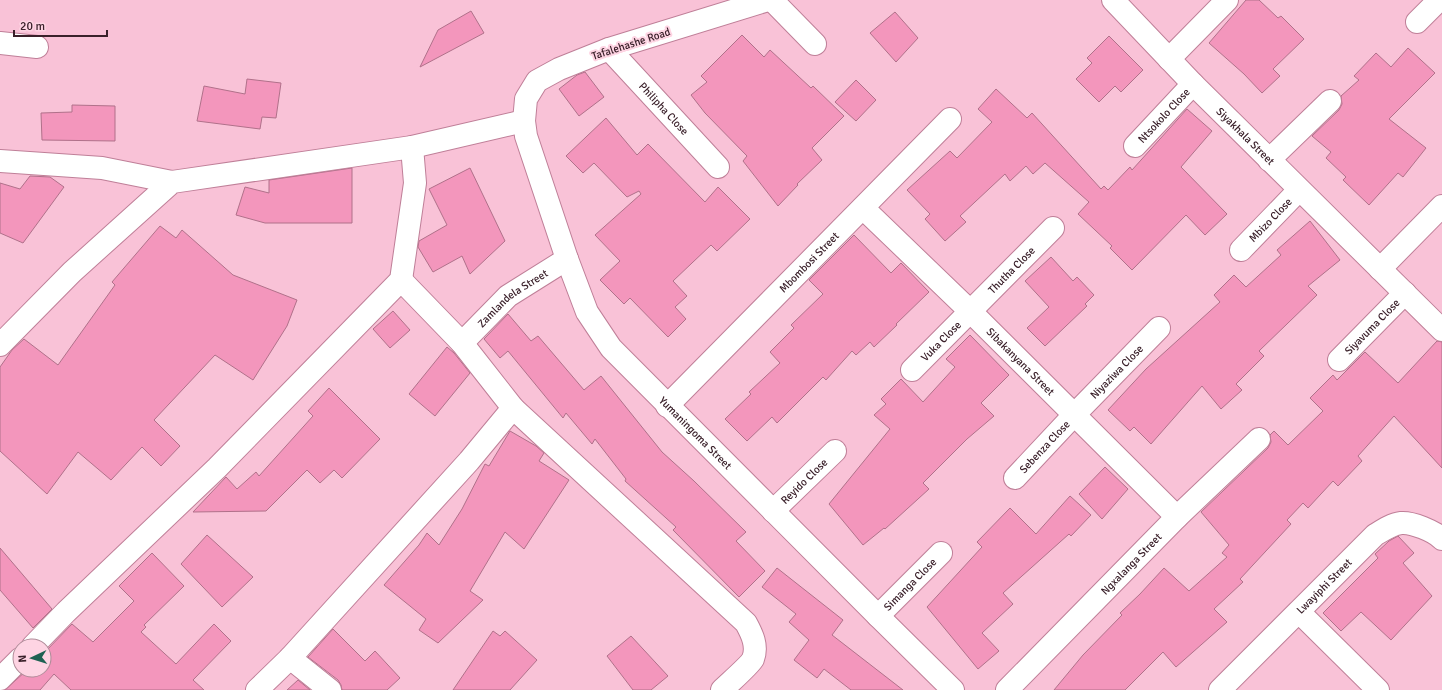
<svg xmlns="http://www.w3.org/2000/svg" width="1442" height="690" font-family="Signika,sans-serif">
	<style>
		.building { fill: #f396bc; stroke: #b0718a }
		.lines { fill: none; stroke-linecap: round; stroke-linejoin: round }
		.street-casing { stroke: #bf7f98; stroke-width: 24 }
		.street { stroke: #fff; stroke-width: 22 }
		.labels { text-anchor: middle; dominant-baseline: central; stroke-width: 4; stroke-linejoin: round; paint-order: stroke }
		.street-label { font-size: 11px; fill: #3a202a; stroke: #fed4e3 }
	</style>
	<rect width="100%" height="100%" fill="#f9c2d7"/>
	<path class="building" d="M1246,0H1259L1278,18L1281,16L1304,39L1273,69L1280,76L1262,93L1244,74L1209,43Z
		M471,11L484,33L420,67L438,30Z
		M895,12L918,38L896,62L870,33Z
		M742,35L764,57L770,50L811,88L813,86L844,116L812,148L822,160L797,184L798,185L778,206L743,161L747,156L705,113L691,95L707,82L701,76Z
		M1109,36L1143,70L1121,92L1115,86L1099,102L1076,79L1092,63L1087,58Z
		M1408,48L1435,73L1389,119L1426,148L1403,177L1398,173L1369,205L1343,180L1346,177L1326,158L1331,152L1312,136L1339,110L1342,104L1341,96L1359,80L1354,76L1376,53L1391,67Z
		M585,72L604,97L579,116L559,89L577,75Z
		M247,79L281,83L276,118L262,117L260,129L197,121L204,86L245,94Z
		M856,80L876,100L856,121L835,102Z
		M996,89L1027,118L1032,113L1101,189L1104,186L1108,190L1130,167L1132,170L1187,109L1212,131L1181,167L1227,214L1205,235L1186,215L1132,270L1110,248L1112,246L1078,214L1089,202L1045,163L1033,174L1026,166L1010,181L1005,174L960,216L966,222L945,241L925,219L930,214L907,190L950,151L957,158L992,122L978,109Z
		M72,105L115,106V141L42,140L41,113L72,112Z
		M606,118L637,155L648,144L705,202L718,187L750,219L717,251L711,245L673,281L687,296L675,307L686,319L668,337L630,298L624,304L600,280L620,261L595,235L641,194L639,191L627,197L594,163L583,173L566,156Z
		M352,168V223H265L236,215L245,187L269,193V180Z
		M470,168L505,241L470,274L462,256L433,272L418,247L419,241L447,225L429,189Z
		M30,176L50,177L64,187L23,243L0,233V183L20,189Z
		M1310,221L1340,260L1308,286L1317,295L1259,351L1264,356L1236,384L1242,390L1221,409L1202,386L1151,444L1134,427L1130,431L1108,410L1146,369L1220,302L1214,295L1234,275L1246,287L1281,255L1277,250Z
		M160,226L176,238L182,230L233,275L297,300L287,326L253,380L215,355L154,420L180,446L161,466L142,447L111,480L78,452L47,494L0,451V367L12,350L24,339L58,365L115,285L112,282Z
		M854,235L891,273L901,263L929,292L896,324L897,325L874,347L870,342L856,355L852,351L826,380L823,377L777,423L772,417L747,441L725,419L751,394L749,392L780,363L770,352L794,328L791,325L823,294L809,280Z
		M1051,257L1073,281L1077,277L1094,295L1085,304L1087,306L1045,346L1027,328L1049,307L1025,281Z
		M393,311L410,330L390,348L373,329Z
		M508,314L531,341L538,336L584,390L601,376L662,452L694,481L746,532L736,541L765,571L739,597L673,530L676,527L625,481L626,479L595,439L592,444L566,413L563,418L508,351L500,358L484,339Z
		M970,335L1009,375L981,403L994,416L967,439L923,483L929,489L885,529L884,528L863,545L829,504L890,429L874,415L886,404L881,399L901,379L923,402L955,367L946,359Z
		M1437,341L1442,342V468L1394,416L1358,456L1362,461L1338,486L1333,481L1308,508L1303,503L1287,520L1291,524L1240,579L1243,582L1214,609L1227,622L1176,667L1163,652L1125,690H1054L1083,655L1122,615L1120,613L1140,594L1164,568L1189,591L1227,557L1222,553L1229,545L1201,512L1268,448L1271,442L1270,435L1274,431L1288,445L1323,411L1310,398L1333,375L1337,380L1365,352L1398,383Z
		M447,347L454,353L470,373L435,416L409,394Z
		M329,388L380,439L342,478L334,470L320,483L307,470L266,511L193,512L226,477L237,489L256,472L259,476L313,416L308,411Z
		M510,431L536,446L544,453L539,461L569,480L524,549L505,532L470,591L483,600L438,643L419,630L426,619L384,585L419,545L427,533L439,545L462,509L485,464L489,466Z
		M1105,467L1128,489L1102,519L1079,494Z
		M1070,496L1091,515L1071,536L1069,534L1003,593L1013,604L982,633L999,651L978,669L927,607L982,547L977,542L1010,508L1036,534Z
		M207,535L253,577L222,607L181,564Z
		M1398,536L1414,553L1403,563L1432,596L1391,640L1361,612L1341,631L1323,613L1378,558L1375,554L1389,541Z
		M0,548L52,609L33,628L0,590Z
		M152,553L184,586L144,625L146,627L141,632L176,664L214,624L231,641L193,680L204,690H71L54,674L40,690H5L27,670H44V653L72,624L93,642L134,601L119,586Z
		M777,568L843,620L832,635L903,690H851L824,669L817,678L794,660L809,640L789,622L796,614L762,587Z
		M333,629L365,661L375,651L400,678L387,690H342L341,685L338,680L308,657Z
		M493,631L500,636L505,631L537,660L510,690H453Z
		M631,636L668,676L651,690H633L607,656Z
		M298,680L310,690H287Z"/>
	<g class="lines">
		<defs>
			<g id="street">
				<path id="s1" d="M768,0L609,49L559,69L537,81L526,99L524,121L526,136L567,259L587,312L611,348L878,616L953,690"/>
				<path d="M772,0L815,44"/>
				<path id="s2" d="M1113,0L1193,84L1442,330"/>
				<path d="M1417,22L1439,0"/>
				<path d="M0,43L37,47"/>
				<path id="s3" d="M609,49L718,167"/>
				<path d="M1169,59L1227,0"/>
				<path id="s4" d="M1135,146L1193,84"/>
				<path d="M1269,160L1330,101"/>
				<path d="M0,161L102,168L172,182"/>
				<path id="s5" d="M863,208L970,311L1177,517"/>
				<path id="s6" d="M1241,250L1299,190"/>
				<path d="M1380,269L1442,206"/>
				<path d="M401,280L462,343L513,408L746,623C752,634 758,646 753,659C750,665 728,684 722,690"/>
				<path id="s7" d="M462,343L508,296L567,259"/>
				<path d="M0,345L72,272L172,182L412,147L524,121"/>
				<path id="s8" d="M1339,360L1405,293"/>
				<path id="s9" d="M912,370L1053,228"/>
				<path id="s10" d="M667,406L950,119"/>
				<path id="s11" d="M1015,478L1074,415L1159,328"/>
				<path id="s12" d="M773,511L835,451"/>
				<path d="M1299,612L1378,690"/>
				<path id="s13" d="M878,616L941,553"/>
				<path d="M33,646L66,612L217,468L401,280L415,183L412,147"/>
				<path d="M290,658L330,690"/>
				<path d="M0,679L20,659"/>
				<path d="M257,690L290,658L469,461L513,408"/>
				<path id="s14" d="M1007,690L1177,517L1259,439"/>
				<path id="s15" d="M1220,690L1375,535C1383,530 1392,524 1401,523C1412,522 1434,531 1442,539"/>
			</g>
		</defs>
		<use href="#street" class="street-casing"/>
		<use href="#street" class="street"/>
	</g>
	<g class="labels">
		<g class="street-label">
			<text transform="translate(631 44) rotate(-18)">Tafalehashe Road</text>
			<text stroke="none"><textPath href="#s3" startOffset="81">Philipha Close</textPath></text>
			<text stroke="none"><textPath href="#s4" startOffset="42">Ntsokolo Close</textPath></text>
			<text stroke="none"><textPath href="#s2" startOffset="190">Siyakhala Street</textPath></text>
			<text stroke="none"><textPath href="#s6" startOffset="42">Mbizo Close</textPath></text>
			<text stroke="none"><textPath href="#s10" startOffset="202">Mbombosi Street</textPath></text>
			<text stroke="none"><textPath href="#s9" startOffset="141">Thutha Close</textPath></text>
			<text stroke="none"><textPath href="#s7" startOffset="68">Zamlandela Street</textPath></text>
			<text stroke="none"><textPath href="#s8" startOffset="47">Siyavuma Close</textPath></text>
			<text stroke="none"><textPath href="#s9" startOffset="41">Vuka Close</textPath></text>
			<text stroke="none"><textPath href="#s5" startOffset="220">Sibakanyana Street</textPath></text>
			<text stroke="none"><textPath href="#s11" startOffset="147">Niyaziwa Close</textPath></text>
			<text stroke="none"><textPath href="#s1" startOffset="653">Yumaningoma Street</textPath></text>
			<text stroke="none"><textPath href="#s11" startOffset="43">Sebenza Close</textPath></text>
			<text stroke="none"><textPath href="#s12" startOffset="43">Reyido Close</textPath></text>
			<text stroke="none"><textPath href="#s14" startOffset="177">Ngxalanga Street</textPath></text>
			<text stroke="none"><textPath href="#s13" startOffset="45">Simanga Close</textPath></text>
			<text stroke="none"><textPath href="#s15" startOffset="147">Lwayiphi Street</textPath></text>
		</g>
	</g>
	<g transform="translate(32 658) rotate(266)"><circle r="19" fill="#fed4e3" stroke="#b08c99"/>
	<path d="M0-3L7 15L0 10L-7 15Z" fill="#1f6253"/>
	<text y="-6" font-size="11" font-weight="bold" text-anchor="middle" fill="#3a202a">N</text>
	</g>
	<path d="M14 30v6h93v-6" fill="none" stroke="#3a202a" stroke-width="2"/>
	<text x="20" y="30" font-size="12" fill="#3a202a" stroke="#fed4e3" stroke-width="3" paint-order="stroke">20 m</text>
</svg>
